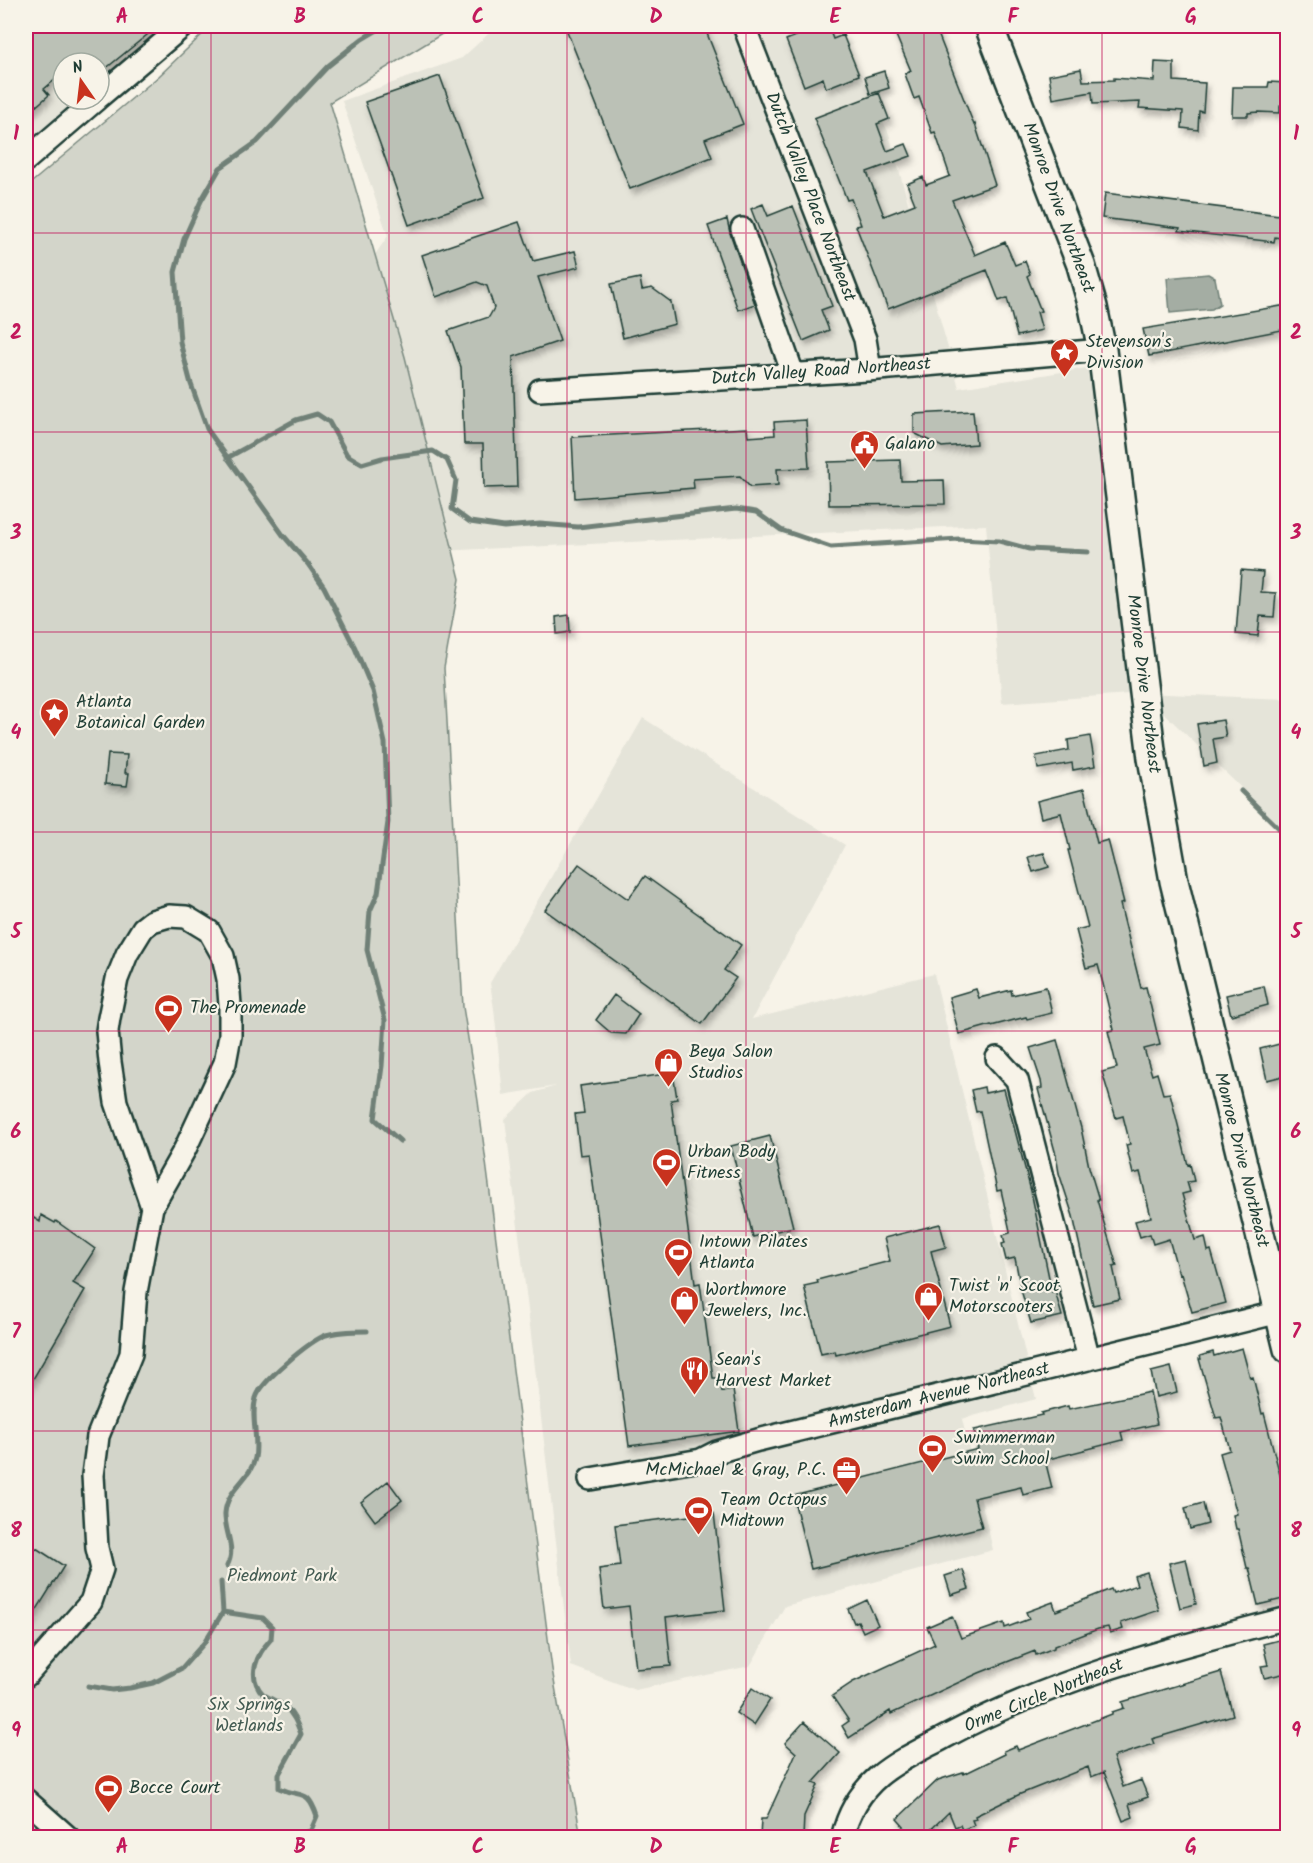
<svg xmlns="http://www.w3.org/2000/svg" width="1313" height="1863" font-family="Kalam,sans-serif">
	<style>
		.built { fill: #e5e4d9 }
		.green { fill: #d3d5ca; stroke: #79897f; stroke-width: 1.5 }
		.water { fill: #a4ada3; stroke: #6f8077; stroke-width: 1.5 }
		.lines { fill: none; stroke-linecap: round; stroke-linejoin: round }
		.stream { stroke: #6f8077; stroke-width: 5 }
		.building { fill: #bbc1b6; stroke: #1f3d34; stroke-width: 1.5; filter: url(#shadow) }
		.minor-casing { stroke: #1f3d34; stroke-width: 26 }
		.major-casing { stroke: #1f3d34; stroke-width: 32 }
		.minor { stroke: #f7f3e8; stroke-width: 21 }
		.major { stroke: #f7f3e8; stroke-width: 27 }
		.grid { fill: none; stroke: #c2185b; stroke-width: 1.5; stroke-opacity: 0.55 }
		.labels { text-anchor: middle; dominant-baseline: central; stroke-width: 4.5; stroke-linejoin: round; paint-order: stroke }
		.street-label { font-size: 18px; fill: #1f3d34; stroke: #f7f3e8 }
		.poi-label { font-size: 18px; fill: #1f3d34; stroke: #f7f3e8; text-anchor: start }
		.park-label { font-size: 18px; fill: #435b52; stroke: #f7f3e8 }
		.neatline { fill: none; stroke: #c2185b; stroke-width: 2 }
		.grid-label { font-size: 20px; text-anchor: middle; font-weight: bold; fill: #c2185b }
	</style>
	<defs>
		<filter id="shadow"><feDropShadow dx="3" dy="5" stdDeviation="3" flood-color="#0004"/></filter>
	</defs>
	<rect width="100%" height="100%" fill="#f7f3e8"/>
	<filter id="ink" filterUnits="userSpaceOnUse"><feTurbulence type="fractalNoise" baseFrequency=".0167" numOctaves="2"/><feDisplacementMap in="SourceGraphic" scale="12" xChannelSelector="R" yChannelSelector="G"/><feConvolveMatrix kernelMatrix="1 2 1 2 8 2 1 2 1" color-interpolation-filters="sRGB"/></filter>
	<g filter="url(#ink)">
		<path class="built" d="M26,26H169L99,84V63H63V99H81L26,146Z
			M497,26H838L889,134L959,388L1100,366L1143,693L1287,699V832L1143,693L1002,703L986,525L420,552L342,302L388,236L342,101L462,58Z
			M643,718L845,845L752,1019L934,974L1036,1399L962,1419L993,1550L785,1606L750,1666L635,1690L571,1666L505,1119L533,1093L556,1086L503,1095L494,1009L490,983Z"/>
		<path class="green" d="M211,26H455L330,102L405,357L460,579L444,668L463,1007L478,1101L552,1669L581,1837H26V187L159,76Z"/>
		<path class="water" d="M1208,274L1215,278L1220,304L1212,309L1170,313L1167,278Z"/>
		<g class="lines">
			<path class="stream" d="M384,26L362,39L328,66L257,142L220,168L201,201L184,239L175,272L180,342L191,384L207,429L283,535L308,564L324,587L355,648L373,691L385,743L388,822L378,893L370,911L367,950L385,1020L382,1066L375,1119L400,1141
				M227,458L296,420L317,414L329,422L347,455L362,464L382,458L433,451L447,460L456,480L452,509L470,522L504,527L540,524L578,527L736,509L756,512L781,530L831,547L959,539L999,541L1029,549L1088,552
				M1241,791L1288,837
				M227,1566C237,1548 224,1532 225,1513C227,1488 251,1479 255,1458C259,1439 250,1416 256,1398C260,1382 310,1341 326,1335C339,1331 354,1331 367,1331
				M223,1612L263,1618L272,1627L271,1639C257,1654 246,1676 263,1694C269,1699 278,1701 284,1706C293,1713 297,1723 301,1734L279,1774V1788C302,1799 307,1787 317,1816L311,1830L297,1838
				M88,1686L112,1690L130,1688L153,1683L182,1668L204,1643L223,1612L221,1582"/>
		</g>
		<path class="building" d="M26,26H158L99,74V63H63V73L44,89L49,95L26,115Z
			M565,26H704L743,124L705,139L712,157L630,189Z
			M803,26H828L833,39L843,35L859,75L826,88L823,78L804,86L786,40L806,32Z
			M892,26H935L974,125L975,124L995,185L952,200L975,255L1005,242L1015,265L1025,261L1030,274L1027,276L1041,311L1037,312L1042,330L1017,336L1007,298L999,301L987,270L888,309L856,226L861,225L851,199L847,200L814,118L879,93L889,119L877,124L887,151L906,144L911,156L867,172L884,216L915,204L907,184L923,177L926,185L950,176L935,132L932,133L919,97L914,99L905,74L911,71Z
			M1155,62L1174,63V81L1205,83L1203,112L1199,111L1198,130L1182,128L1183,111L1139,108L1140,102L1093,104L1092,92L1053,99L1049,75L1081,69L1083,81L1114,80V78L1154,81Z
			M884,71L889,88L870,94L865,77Z
			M440,76L484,198L409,225L365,102Z
			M1269,82L1287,83V106H1280V113L1258,112L1248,113V116H1232L1233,87H1268Z
			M1105,193L1287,216V239L1275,237L1274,242L1179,231L1180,228L1102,218Z
			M763,204L768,216L793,206L832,306L821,310L829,330L803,341L751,209Z
			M727,219L730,233L755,304L738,310L708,226Z
			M519,222L533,261L575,251L579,267L538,277L560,341L513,357L517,487L484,488L483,444H464L461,367L448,331L489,317L494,308L487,286L477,282L436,297L422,255Z
			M640,278L642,290L652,288L671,302L675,324L623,338L611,284Z
			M1287,305V329L1149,356L1143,329Z
			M973,411L976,444L942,447L914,433V414Z
			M806,420L809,468L777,469L778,485L750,487L740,476L693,479L694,488L575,498L572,437L747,428L748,437L775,435L774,422Z
			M900,460L901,481L944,480L945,504L829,505L828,462Z
			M1241,570L1263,572L1261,592L1276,593L1274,617L1260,616L1258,636L1236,634Z
			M569,615L570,632L557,634L556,617Z
			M1223,720L1226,737L1213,739L1217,763L1204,766L1197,724Z
			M1090,736L1095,766L1073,770L1072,763L1038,769L1036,756L1069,750L1068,740Z
			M108,754L127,755L125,773H129L127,786L105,784Z
			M1084,789L1097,843L1108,840L1124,903L1120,904L1141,988L1146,987L1160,1045L1144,1049L1152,1075L1157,1073L1163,1094L1170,1093L1188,1165L1190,1164L1194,1181L1187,1182L1190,1192L1182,1194L1195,1240L1205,1237L1208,1251L1211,1250L1226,1303L1192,1312L1181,1274L1179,1275L1169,1239L1153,1244L1150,1234L1140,1237L1135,1221L1151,1217L1140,1172L1133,1174L1126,1145L1130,1144L1123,1116L1116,1118L1102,1072L1117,1068L1108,1031L1114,1030L1103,984L1098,965L1086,968L1076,930L1088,927L1068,850H1070L1061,813L1041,818L1037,801Z
			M1044,853L1049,867L1033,872L1028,857Z
			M579,864L628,899L645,876L741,945L724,970L736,978L702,1024L545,910Z
			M1264,986L1268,1005L1231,1015L1226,995Z
			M1046,987L1052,1013L1027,1019L1026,1017L991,1026V1025L959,1034L949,997L976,989L979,998L1011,990L1012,995Z
			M614,995L639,1014L626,1034L611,1033L596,1020Z
			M1057,1040L1081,1128L1089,1167L1099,1200H1097L1117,1266L1113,1267L1120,1299L1093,1305L1073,1216L1059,1173L1056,1155L1038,1089L1042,1088L1041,1081L1030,1048Z
			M1287,1042V1075L1267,1080L1260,1049Z
			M673,1073L677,1099L671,1100L695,1284L700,1283L713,1378H720L722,1392L733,1390L739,1431L629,1446L589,1154L580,1155L575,1114L584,1113L580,1086Z
			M984,1087L985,1093L1004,1089L1031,1191L1052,1292L1055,1291L1062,1316L1031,1323L1021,1290L1015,1258L1006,1260L1002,1244L1005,1243L1003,1235L1010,1233V1231L1001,1190L997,1191L980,1111L976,1112L971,1090Z
			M770,1136L793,1227L753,1237L731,1146Z
			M26,1213L40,1222L41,1215L55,1223L56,1221L95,1249L73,1283L85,1290L26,1391Z
			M940,1224L946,1247L931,1251L950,1326L836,1355L835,1351L821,1354L804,1286L818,1283L817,1280L890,1261L884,1238Z
			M1242,1348L1250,1378L1253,1377L1262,1414L1264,1413L1287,1502V1598L1258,1605L1249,1568H1247L1238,1529H1236L1233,1515L1237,1514L1220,1453L1230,1450L1221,1417L1216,1418L1199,1359H1201L1200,1356L1213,1352L1214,1356Z
			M1171,1367L1177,1392L1156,1397L1151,1372Z
			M1150,1392L1157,1424L1121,1432L1123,1440L1045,1460L1052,1488L1023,1495L1021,1487L974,1498L982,1527L811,1569L793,1496L978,1449L974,1430L1042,1415L1041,1413L1068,1406L1069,1409Z
			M388,1481L402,1500L375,1521L361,1502Z
			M1203,1503L1208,1524L1190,1529L1185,1508Z
			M714,1513L725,1610L666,1617L671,1666L636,1669L629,1606L604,1609L599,1569L620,1566L615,1525Z
			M36,1548L64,1566L26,1627V1565Z
			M1186,1559L1196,1604L1180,1608L1169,1563Z
			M963,1570L969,1589L951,1595L945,1576Z
			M1147,1572L1159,1610L1121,1623L1123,1629L1110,1633L1108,1627L1098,1629L1054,1646V1648L1036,1655L1035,1651L979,1673L891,1714L890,1711L849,1738L842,1726L849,1721L832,1696L853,1682L935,1644L927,1627L952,1616L961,1638L1004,1623L1005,1628L1029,1619L1026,1612L1053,1602L1056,1611L1111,1589L1113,1593L1137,1585L1134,1576Z
			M867,1600L878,1625L863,1632L858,1621L854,1623L848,1609Z
			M1287,1638V1673L1264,1678L1261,1666L1268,1665L1263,1644Z
			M1221,1672L1233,1715L1152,1739L1154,1744L1113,1757L1123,1787L1141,1780L1148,1797L1129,1804L1133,1817L1123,1821L1104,1772L1091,1777L1088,1767L1018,1795L975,1816L976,1819L972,1820L974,1825L962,1830L960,1825L955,1827L949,1812L922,1838H914L897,1819L938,1780L963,1772L964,1774L1005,1754L1004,1751L1016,1746L1018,1750L1112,1714V1712L1124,1708L1122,1702Z
			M752,1688L770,1700L754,1725L736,1713Z
			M804,1722L840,1753L813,1783L818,1785L804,1816L803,1838H760L761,1819H766L796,1753L785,1743Z"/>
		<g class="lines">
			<defs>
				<path id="minor" d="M744,26L865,339L870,370
					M99,97L183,26
					M26,160L97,99
					M742,229L793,374
					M540,390L867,370L1102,350
					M997,1058L1017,1080L1089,1359
					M590,1479L701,1460L717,1452L758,1440L1288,1310
					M26,1676L91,1602L102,1569L97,1548L93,1475L96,1453L98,1436L131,1354L136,1292L152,1207L185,1149L225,1063L230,1036V1005L228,979L223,956L209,931L186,917L169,916L152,921L143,928L127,954L117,979L109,1018L107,1031L110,1062L116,1102L152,1207
					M26,1800L69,1838
					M842,1838C848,1814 860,1792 879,1776C898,1760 923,1749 945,1737C1053,1679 1170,1648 1288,1618"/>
				<path id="major" d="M989,26L1081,265L1093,307L1102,350L1152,758L1174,881L1288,1349"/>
			</defs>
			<use href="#minor" class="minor-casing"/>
			<use href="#major" class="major-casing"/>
			<use href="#minor" class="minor"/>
			<use href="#major" class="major"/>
		</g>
	</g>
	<path class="grid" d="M211,26V1838M389,26V1838M567,26V1838M746,26V1838M924,26V1838M1102,26V1838M26,233H1288M26,432H1288M26,632H1288M26,832H1288M26,1031H1288M26,1231H1288M26,1431H1288M26,1630H1288"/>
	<defs>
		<symbol id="sight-pin" viewBox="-11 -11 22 30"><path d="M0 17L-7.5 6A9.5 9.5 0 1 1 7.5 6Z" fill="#c8321e" stroke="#f7f3e8"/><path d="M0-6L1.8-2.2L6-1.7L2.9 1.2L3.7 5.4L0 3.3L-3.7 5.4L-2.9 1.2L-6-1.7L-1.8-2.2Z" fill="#fff"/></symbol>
		<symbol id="civic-pin" viewBox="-11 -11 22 30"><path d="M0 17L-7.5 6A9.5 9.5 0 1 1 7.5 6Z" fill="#c8321e" stroke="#f7f3e8"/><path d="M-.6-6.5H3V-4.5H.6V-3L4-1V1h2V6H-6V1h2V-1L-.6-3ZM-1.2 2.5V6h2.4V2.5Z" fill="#fff"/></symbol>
		<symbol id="stadium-pin" viewBox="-11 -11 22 30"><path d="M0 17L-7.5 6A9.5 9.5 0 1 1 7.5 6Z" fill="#c8321e" stroke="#f7f3e8"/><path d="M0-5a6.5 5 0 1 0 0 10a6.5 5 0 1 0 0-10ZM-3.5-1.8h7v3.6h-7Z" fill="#fff"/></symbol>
		<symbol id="shop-pin" viewBox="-11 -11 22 30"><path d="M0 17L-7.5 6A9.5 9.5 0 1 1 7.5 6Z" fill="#c8321e" stroke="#f7f3e8"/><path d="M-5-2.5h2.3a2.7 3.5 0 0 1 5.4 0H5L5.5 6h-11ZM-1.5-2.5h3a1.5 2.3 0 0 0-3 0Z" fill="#fff"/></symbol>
		<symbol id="restaurant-pin" viewBox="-11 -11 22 30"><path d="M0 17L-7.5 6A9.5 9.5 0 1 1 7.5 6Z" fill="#c8321e" stroke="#f7f3e8"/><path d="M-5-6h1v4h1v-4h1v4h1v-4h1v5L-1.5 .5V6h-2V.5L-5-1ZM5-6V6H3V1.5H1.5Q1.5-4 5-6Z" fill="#fff"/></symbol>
		<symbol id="office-pin" viewBox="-11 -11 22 30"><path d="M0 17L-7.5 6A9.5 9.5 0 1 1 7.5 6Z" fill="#c8321e" stroke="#f7f3e8"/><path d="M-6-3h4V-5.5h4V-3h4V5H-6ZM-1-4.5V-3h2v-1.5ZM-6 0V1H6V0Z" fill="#fff"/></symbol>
	</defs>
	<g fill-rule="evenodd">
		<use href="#sight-pin" x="1048" y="336" width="33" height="45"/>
		<use href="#civic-pin" x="848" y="428" width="33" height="45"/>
		<use href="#sight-pin" x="38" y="696" width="33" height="45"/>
		<use href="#stadium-pin" x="152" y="992" width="33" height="45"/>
		<use href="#shop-pin" x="652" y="1046" width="33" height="45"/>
		<use href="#stadium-pin" x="650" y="1146" width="33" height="45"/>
		<use href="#stadium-pin" x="662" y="1236" width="33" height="45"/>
		<use href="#shop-pin" x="912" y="1280" width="33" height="45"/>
		<use href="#shop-pin" x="668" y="1284" width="33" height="45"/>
		<use href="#restaurant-pin" x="678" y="1354" width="33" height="45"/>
		<use href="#stadium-pin" x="916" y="1432" width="33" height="45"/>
		<use href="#office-pin" x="830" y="1454" width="33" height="45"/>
		<use href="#stadium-pin" x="682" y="1494" width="33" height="45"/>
		<use href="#stadium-pin" x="92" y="1772" width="33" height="45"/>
	</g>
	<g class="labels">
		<g class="street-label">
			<text transform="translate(810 197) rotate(69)">Dutch Valley Place Northeast</text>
			<text transform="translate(1058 208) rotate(70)">Monroe Drive Northeast</text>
			<text transform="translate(821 372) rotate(-4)">Dutch Valley Road Northeast</text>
			<text transform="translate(1143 684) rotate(83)">Monroe Drive Northeast</text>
			<text transform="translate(1241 1160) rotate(76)">Monroe Drive Northeast</text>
			<text transform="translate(939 1396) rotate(-14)">Amsterdam Avenue Northeast</text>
			<text transform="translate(1044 1696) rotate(-22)">Orme Circle Northeast</text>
		</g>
		<g class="poi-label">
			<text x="1086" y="342">Stevenson's<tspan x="1086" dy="21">Division</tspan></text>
			<text x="885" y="444">Galano</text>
			<text x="76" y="702">Atlanta<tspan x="76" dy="21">Botanical Garden</tspan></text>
			<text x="190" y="1008">The Promenade</text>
			<text x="689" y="1052">Beya Salon<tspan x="689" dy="21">Studios</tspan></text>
			<text x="687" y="1152">Urban Body<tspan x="687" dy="21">Fitness</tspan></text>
			<text x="699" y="1242">Intown Pilates<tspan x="699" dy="21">Atlanta</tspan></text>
			<text x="949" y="1286">Twist 'n' Scoot<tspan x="949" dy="21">Motorscooters</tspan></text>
			<text x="705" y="1290">Worthmore<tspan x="705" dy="21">Jewelers, Inc.</tspan></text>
			<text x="715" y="1360">Sean's<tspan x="715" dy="21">Harvest Market</tspan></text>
			<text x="954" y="1438">Swimmerman<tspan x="954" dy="21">Swim School</tspan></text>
			<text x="826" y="1470" text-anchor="end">McMichael &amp; Gray, P.C.</text>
			<text x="720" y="1500">Team Octopus<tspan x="720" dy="21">Midtown</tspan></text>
			<text x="129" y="1788">Bocce Court</text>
		</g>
		<g class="park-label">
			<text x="282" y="1576">Piedmont Park</text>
			<text x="249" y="1705">Six Springs<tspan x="249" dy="21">Wetlands</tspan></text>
		</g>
	</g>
	<rect width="1313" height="1863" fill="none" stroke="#f7f3e8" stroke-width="66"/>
	<g transform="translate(81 81) rotate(346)"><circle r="28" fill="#f7f3e8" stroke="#a1aaa0" stroke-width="1.5"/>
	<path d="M0-4.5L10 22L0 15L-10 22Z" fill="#c8321e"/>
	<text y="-9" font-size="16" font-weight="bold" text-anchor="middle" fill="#1f3d34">N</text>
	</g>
	<rect x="33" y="33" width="1247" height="1797" class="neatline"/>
	<g class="grid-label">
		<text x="122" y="23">A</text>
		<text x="300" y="23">B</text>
		<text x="478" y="23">C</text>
		<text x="656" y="23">D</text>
		<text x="835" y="23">E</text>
		<text x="1013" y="23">F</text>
		<text x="1191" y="23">G</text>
		<text x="16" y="140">1</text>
		<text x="1296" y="140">1</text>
		<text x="16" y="339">2</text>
		<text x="1296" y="339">2</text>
		<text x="16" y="539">3</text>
		<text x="1296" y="539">3</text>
		<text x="16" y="739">4</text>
		<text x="1296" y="739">4</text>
		<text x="16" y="938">5</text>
		<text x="1296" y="938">5</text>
		<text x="16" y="1138">6</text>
		<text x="1296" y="1138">6</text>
		<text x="16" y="1338">7</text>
		<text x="1296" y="1338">7</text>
		<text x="16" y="1537">8</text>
		<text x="1296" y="1537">8</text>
		<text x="16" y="1737">9</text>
		<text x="1296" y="1737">9</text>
		<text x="122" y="1853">A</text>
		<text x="300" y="1853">B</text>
		<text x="478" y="1853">C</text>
		<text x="656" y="1853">D</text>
		<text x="835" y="1853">E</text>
		<text x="1013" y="1853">F</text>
		<text x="1191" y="1853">G</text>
	</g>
</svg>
